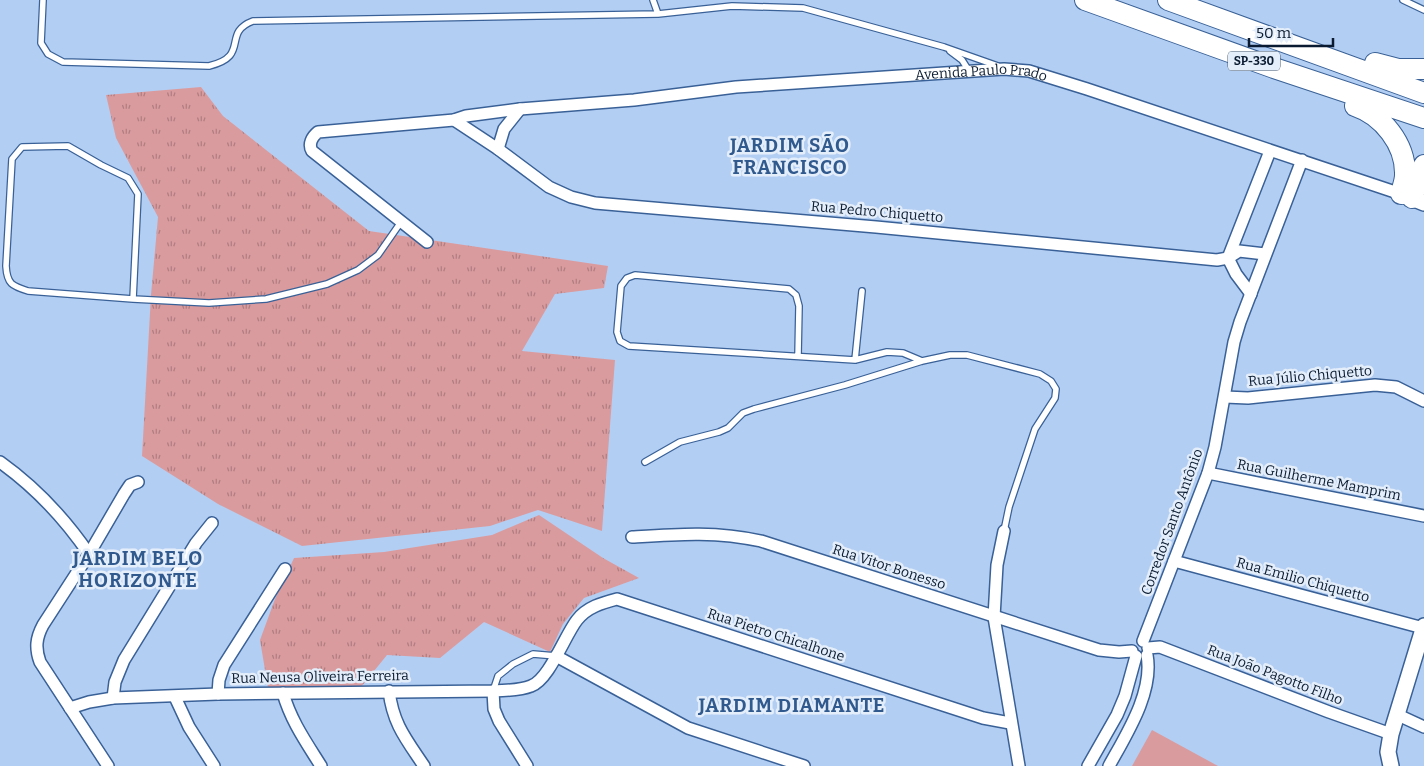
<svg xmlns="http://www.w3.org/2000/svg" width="1424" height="766" font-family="Bitter,serif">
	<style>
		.park { fill: url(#park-tufts) }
		.pitch { fill: #da9b9e }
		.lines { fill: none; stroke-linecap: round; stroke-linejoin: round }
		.lane-casing { stroke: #396197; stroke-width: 8 }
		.street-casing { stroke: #396197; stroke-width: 14 }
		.secondary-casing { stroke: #396197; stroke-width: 18 }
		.highway-casing { stroke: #396197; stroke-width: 22 }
		.lane { stroke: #fff; stroke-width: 5.5 }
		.street { stroke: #fff; stroke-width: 11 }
		.secondary { stroke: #fff; stroke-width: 15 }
		.highway { stroke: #fff; stroke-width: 20 }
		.labels { text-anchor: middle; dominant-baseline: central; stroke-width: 5; stroke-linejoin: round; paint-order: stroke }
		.shield { fill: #e4eefa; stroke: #4b5a6d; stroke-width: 1 }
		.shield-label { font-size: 12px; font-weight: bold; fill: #0a1b31 }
		.street-label { font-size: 14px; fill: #0a1b31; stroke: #e4eefa }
		.district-label { font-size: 19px; font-weight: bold; letter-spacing: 1px; fill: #30598e; stroke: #e4eefa }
	</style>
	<defs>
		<pattern id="park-tufts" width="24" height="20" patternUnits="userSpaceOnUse" patternTransform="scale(1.25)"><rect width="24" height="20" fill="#da9b9e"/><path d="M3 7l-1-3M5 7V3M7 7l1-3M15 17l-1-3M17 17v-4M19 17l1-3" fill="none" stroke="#af7e81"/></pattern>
	</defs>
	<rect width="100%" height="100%" fill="#b3cef3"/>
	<path class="park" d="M201,87L223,116L369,231L608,266L604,288L555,294L522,351L615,360L602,531L538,510L490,526L302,546L218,504L142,456L151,295L158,217L116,138L106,95Z
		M539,515L603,558L639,578L584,598L563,624L550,652L484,622L440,658L387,655L357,692L268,688L260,640L275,599L294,558L384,552L492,535Z"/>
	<path class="pitch" d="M1152,730L1218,766H1132Z"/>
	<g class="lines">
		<defs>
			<path id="lane" d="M43,0L41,43L48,54L63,62L209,66C251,56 221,33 253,21L658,14L732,6L803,8L944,47L998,66
				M653,0L658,14
				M1403,0L1424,10
				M950,51L962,60L969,71
				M133,299L138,194L128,178L101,165L68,146L22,147L12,159L6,266C7,284 12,286 28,291L133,299L209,303L266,299L327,284L358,270L378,255L401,222
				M798,356L799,306L796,295L789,289L635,275L627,278L621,286L617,332L620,341L629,346L855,360L887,352L903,353L922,361
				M855,360L862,291
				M645,462L680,442L719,432L728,428L743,413L754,409L845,385L922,361L950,355H967L1040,374L1051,381L1056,389L1055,398L1035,429L1009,507L1004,531
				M493,691L498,676L513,664L533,654L556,656"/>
			<g id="street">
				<path d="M454,120L498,149L549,187L571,197L595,203L876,227L1217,260L1228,258L1239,251L1265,254"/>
				<path d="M498,149L504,129L520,109"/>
				<path id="s1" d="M427,242L312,151C308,144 312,137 318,132L454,120L466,116L520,109L634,100L736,87L1004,69L1029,71L1087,89L1401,194"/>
				<path d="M1251,294L1236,274L1228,258L1270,151"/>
				<path d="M1225,397L1248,398L1375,385L1396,387L1424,401"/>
				<path d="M0,462C35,487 65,519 89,554"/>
				<path d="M1208,473L1424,516"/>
				<path d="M1004,531L997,565L994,617L1019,766"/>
				<path d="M632,537C678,534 716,531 761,541L1099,650L1119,652L1132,651"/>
				<path d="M1174,561L1423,628"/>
				<path d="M1143,641L1208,473L1215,447L1234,342L1240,322L1302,160"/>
				<path d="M1148,648L1160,647L1329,712L1391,734"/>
				<path d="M556,656L688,728L804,766"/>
				<path d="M389,691C393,724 406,739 424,766"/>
				<path d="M493,691L494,709L499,721L527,766"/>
				<path d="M283,693C291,721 306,742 321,766"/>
				<path d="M218,694L219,680L224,665L285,569"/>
				<path d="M175,697L189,727L214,766"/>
				<path d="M113,698L115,682L124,660L196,543L212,523"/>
				<path d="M70,708L89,702L113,698L218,694L493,691C505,690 519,691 531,686C549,680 565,635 577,620C587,607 602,603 617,599L983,718L1010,723"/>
				<path d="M1398,715L1424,727"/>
				<path d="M108,766L40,662C35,648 36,638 43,625L89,554L124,494L130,485L138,482"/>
				<path d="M1088,766L1117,715L1125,696L1136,656"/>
				<path d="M1109,766C1126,735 1154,692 1147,655"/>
			</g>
			<path id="secondary" d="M1402,194L1424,203
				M1391,766L1388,752L1391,734L1424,626"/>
			<path id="highway" d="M1085,0L1274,68L1424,118
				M1168,0L1424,93
				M1375,63L1398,69H1424
				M1355,106C1382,115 1406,144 1405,175C1405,181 1402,188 1401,194
				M1412,198L1424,165"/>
		</defs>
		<use href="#lane" class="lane-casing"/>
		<use href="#street" class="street-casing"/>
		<use href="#secondary" class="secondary-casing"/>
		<use href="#highway" class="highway-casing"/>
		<use href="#lane" class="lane"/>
		<use href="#street" class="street"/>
		<use href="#secondary" class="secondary"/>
		<use href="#highway" class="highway"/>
	</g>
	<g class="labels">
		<rect class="shield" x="1228" y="51.5" width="52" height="19" rx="4"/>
		<g class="shield-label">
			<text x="1254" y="61">SP-330</text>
		</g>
		<g class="street-label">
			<text stroke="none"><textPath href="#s1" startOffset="835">Avenida Paulo Prado</textPath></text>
			<text transform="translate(877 212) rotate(5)">Rua Pedro Chiquetto</text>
			<text transform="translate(1310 376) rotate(-5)">Rua Júlio Chiquetto</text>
			<text transform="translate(1319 480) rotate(11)">Rua Guilherme Mamprim</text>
			<text transform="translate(1172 522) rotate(-70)">Corredor Santo Antônio</text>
			<text transform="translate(889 567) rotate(18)">Rua Vitor Bonesso</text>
			<text transform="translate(1303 580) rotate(15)">Rua Emilio Chiquetto</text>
			<text transform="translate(776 635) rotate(18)">Rua Pietro Chicalhone</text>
			<text transform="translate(1275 675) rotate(21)">Rua João Pagotto Filho</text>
			<text transform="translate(320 677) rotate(-1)">Rua Neusa Oliveira Ferreira</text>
		</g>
		<g class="district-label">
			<text x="790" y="145">JARDIM SÃO<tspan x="790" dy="22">FRANCISCO</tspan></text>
			<text x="138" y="558">JARDIM BELO<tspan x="138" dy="22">HORIZONTE</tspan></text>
			<text x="792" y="705">JARDIM DIAMANTE</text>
		</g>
	</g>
	<path d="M1249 38v8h84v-8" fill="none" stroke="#0a1b31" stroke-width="2.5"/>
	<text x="1256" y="38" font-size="15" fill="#0a1b31" stroke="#e4eefa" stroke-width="4" paint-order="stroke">50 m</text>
</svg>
